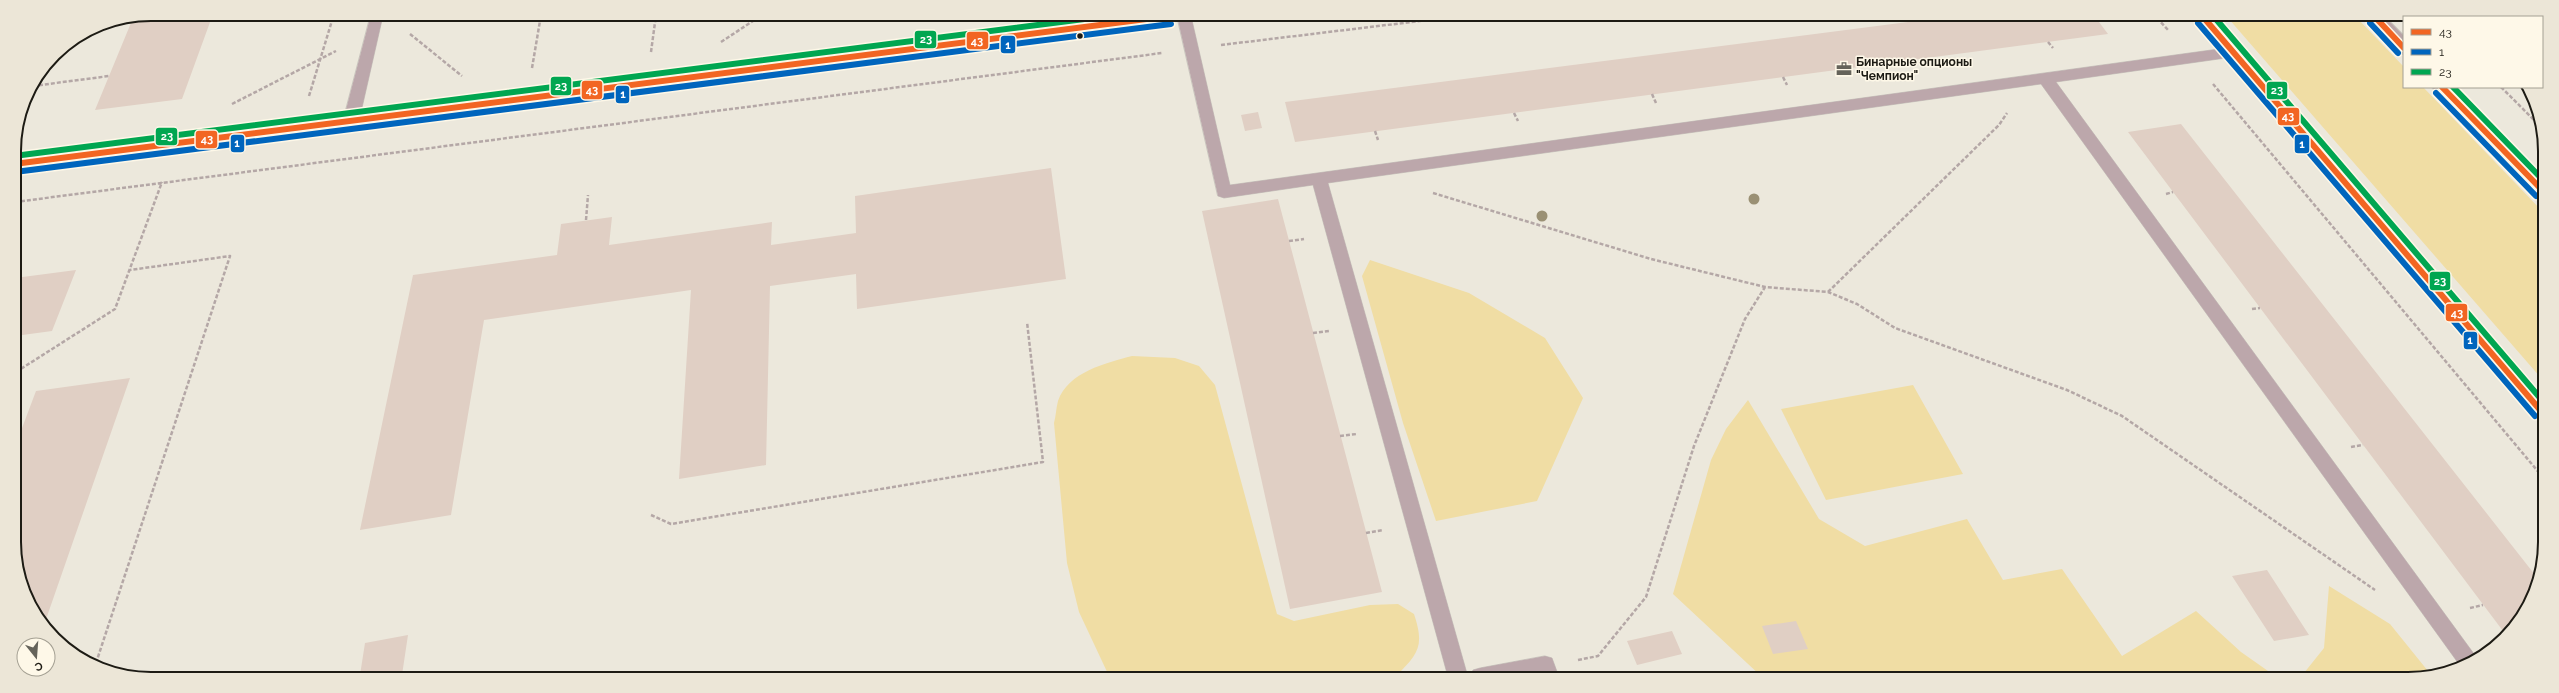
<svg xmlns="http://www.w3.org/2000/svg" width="2559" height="693" font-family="Raleway,sans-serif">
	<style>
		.green { fill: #f0dda4 }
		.building { fill: #e0cfc4 }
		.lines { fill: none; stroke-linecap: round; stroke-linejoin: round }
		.service-casing { stroke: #c9c6be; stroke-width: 1 }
		.secondary-casing { stroke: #c9c6be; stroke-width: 2 }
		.path { stroke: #b4a7a6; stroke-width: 2.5; stroke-dasharray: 4 2; stroke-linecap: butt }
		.service { fill: #bca7ab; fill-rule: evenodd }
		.secondary { fill: #b9a5a7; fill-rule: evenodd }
		.bus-1-casing { stroke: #fef8e8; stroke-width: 9 }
		.bus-2-casing { stroke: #fef8e8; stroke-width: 9 }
		.bus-3-casing { stroke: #fef8e8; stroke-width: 9 }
		.bus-1 { stroke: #f26522; stroke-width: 6 }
		.bus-2 { stroke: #0065bd; stroke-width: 6 }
		.bus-3 { stroke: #00a651; stroke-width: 6 }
		.tree { fill: #9a9074 }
		.bus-dot { fill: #1d1b14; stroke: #fef8e8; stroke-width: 1.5 }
		.labels { text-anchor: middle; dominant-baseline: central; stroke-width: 3; stroke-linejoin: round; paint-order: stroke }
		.poi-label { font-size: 12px; font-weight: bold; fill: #1d1b14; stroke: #fef8e8; text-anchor: start }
		.rim { fill: none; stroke: #1d1b14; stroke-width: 2 }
		.line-badge { stroke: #fef8e8; stroke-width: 1.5 }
		.badge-label { font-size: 11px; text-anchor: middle; font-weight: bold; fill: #fff }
	</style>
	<rect width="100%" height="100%" fill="#ece8dc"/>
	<path class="green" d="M2228,18H2357L2404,67V87H2423L2542,211L2541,378Z
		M1370,260L1469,293L1545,338L1583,398L1537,501L1436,521L1403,423L1362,276Z
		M1132,356L1175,358L1199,366L1215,385L1277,614L1294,621L1370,605L1398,604L1414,614C1425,647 1418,654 1395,677L1109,676L1079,612L1067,563L1054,423C1056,416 1056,408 1058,401C1068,372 1106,363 1132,356Z
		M1913,385L1963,474L1826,500L1781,409Z
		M1748,400L1819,519L1865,546L1967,519L2003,580L2062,569L2122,656L2196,611L2241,652L2278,678L1762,677L1673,594L1711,460L1726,429Z
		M2329,586L2390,624L2432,676L2417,679L2300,678L2324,648Z"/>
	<path class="building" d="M151,14H213L182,99L95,110L133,18Z
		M1939,18H2096L2108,34L1295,142L1285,102Z
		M1258,112L1262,128L1245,131L1241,115Z
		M2181,124L2539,580L2522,618L2506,635L2128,132Z
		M1051,168L1066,279L857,309L856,274L770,286L766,465L679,479L691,290L484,320L451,515L360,530L413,275L557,255L561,224L612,217L609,245L772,222L771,245L856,233L855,196Z
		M1278,199L1382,592L1290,609L1202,211Z
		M76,270L52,331L15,336V278Z
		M130,378L44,625L28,603L17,568L16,444L36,391Z
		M2267,570L2309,635L2274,641L2232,576Z
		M1796,621L1808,649L1773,654L1762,626Z
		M1672,631L1682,654L1637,665L1627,641Z
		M408,635L402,675H360L365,643Z"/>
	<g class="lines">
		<defs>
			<path id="service" d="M371,14H398L396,17L382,20L359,121L356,125H346L343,121Z
				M1177,16H1191L1230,185L2233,47L2238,48L2240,52L2238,56L2233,57L2056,82L2477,658L2461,667L2041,84L1328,183L1468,677H1448L1313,185L1224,198L1218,196Z
				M1545,656L1552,658L1559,677H1470L1473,670L1480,668Z"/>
			<path id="secondary" d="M1122,16H1179L1176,20L1170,22L14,171V157Z
				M2195,18H2214L2541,395V420L2533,418Z
				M2367,18L2387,19L2404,36V54L2397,53Z
				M2432,87H2453L2542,178V198L2535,195Z"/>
		</defs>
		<use href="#service" class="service-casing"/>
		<use href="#secondary" class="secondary-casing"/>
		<path class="path" d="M2157,18L2169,31
			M410,34L462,76
			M721,42L762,15
			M2048,42L2053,48
			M1221,45L1453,17
			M651,52L656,15
			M1921,59L1925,65
			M532,68L541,15
			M1783,77L1787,85
			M2213,84L2541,475
			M33,86L109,76
			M2501,87L2542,128
			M1652,94L1656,103
			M309,96L334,14
			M232,104L336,51
			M1514,113L1518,121
			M1375,131L1378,140
			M1433,193L1651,259L1765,287L1828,292L1857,304L1895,328L2067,390L2122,416L2375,590
			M2166,194L2173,192
			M15,202L1162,53
			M586,220L588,195
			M1289,241L1304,239
			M1828,292L1999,125L2007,113
			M2252,309L2260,308
			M1313,333L1329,331
			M16,372L115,309L162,182
			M16,432L21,431
			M1340,436L1357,434
			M2351,447L2363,445
			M651,515L671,524L1043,462L1027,322
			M1366,533L1383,530
			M2470,608L2483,605
			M1578,660L1598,656L1646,597L1694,446L1745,319L1765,287
			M96,663L230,256L130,270"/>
		<use href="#service" class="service"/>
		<use href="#secondary" class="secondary"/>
		<defs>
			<path id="bus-1" d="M2204,18L2541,411
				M2376,18L2404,48
				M2442,87L2542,190
				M14,164L1170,16"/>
			<path id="bus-2" d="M2198,23L2535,416
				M2370,23L2398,53
				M2436,93L2536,196
				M15,172L1171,24"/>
			<path id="bus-3" d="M2215,18L2541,399
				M2453,87L2542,179
				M14,156L1108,16"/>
		</defs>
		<use href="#bus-1" class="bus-1-casing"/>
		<use href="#bus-2" class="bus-2-casing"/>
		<use href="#bus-3" class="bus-3-casing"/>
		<use href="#bus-1" class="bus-1"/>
		<use href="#bus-2" class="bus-2"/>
		<use href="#bus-3" class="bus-3"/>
	</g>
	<g class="tree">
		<circle cx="1754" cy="199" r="5.5"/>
		<circle cx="1542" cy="216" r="5.5"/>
	</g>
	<defs>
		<symbol id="office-bare" viewBox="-9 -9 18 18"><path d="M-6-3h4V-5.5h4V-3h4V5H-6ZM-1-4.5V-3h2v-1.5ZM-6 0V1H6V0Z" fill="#65635a" stroke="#fef8e8" stroke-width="2.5" paint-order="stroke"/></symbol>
	</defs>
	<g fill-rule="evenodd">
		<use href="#office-bare" x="1833" y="58" width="22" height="22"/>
	</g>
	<circle class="bus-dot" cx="1080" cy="36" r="3.5"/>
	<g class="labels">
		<g class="poi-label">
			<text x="1856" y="62">Бинарные опционы<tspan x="1856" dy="14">"Чемпион"</tspan></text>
		</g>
	</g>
	<path d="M0 0H2559V693H0ZM151 21H2408A130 130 0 0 1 2538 151V542A130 130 0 0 1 2408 672H151A130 130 0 0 1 21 542V151A130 130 0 0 1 151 21Z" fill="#ece6d7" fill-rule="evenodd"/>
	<path class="rim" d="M151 21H2408A130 130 0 0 1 2538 151V542A130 130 0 0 1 2408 672H151A130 130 0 0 1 21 542V151A130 130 0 0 1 151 21Z"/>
	<g class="line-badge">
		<rect x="914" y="30" width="23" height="19" rx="4" fill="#00a651"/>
		<rect x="966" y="31" width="23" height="19" rx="4" fill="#f26522"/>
		<rect x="1000" y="35" width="16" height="19" rx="4" fill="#0065bd"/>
		<rect x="550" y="76" width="22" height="20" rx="4" fill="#00a651"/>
		<rect x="581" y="80" width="22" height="20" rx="4" fill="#f26522"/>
		<rect x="2266" y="81" width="22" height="19" rx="4" fill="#00a651"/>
		<rect x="615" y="85" width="15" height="19" rx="4" fill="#0065bd"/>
		<rect x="2277" y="107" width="23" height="19" rx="4" fill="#f26522"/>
		<rect x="155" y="127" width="23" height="19" rx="4" fill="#00a651"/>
		<rect x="195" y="130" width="23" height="19" rx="4" fill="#f26522"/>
		<rect x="230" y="134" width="15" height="19" rx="4" fill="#0065bd"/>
		<rect x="2294" y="134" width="16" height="20" rx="4" fill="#0065bd"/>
		<rect x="2429" y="271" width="22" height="20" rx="4" fill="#00a651"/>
		<rect x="2445" y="303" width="23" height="19" rx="4" fill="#f26522"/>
		<rect x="2463" y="331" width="15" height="19" rx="4" fill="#0065bd"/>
	</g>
	<g class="badge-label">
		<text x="926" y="43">23</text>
		<text x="977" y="45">43</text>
		<text x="1008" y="49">1</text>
		<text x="561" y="90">23</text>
		<text x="592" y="94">43</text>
		<text x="2277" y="94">23</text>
		<text x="623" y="98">1</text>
		<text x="2288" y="120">43</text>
		<text x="167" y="140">23</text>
		<text x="207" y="143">43</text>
		<text x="237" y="147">1</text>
		<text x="2302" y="148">1</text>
		<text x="2440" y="285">23</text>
		<text x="2457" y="317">43</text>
		<text x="2470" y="344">1</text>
	</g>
	<rect x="2403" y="16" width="140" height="72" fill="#fef8e8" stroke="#a4a093"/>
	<rect x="2411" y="29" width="20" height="6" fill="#f26522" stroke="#a4a093"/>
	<text x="2439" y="36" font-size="12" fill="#1d1b14">43</text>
	<rect x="2411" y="49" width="20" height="6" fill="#0065bd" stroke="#a4a093"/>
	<text x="2439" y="56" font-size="12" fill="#1d1b14">1</text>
	<rect x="2411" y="69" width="20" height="6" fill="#00a651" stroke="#a4a093"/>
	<text x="2439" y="76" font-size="12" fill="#1d1b14">23</text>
	<g transform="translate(36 657) rotate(163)"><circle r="19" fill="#fef8e8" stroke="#a4a093"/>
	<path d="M0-3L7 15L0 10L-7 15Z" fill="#65635a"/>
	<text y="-6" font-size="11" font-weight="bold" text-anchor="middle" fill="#1d1b14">С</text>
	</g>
</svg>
